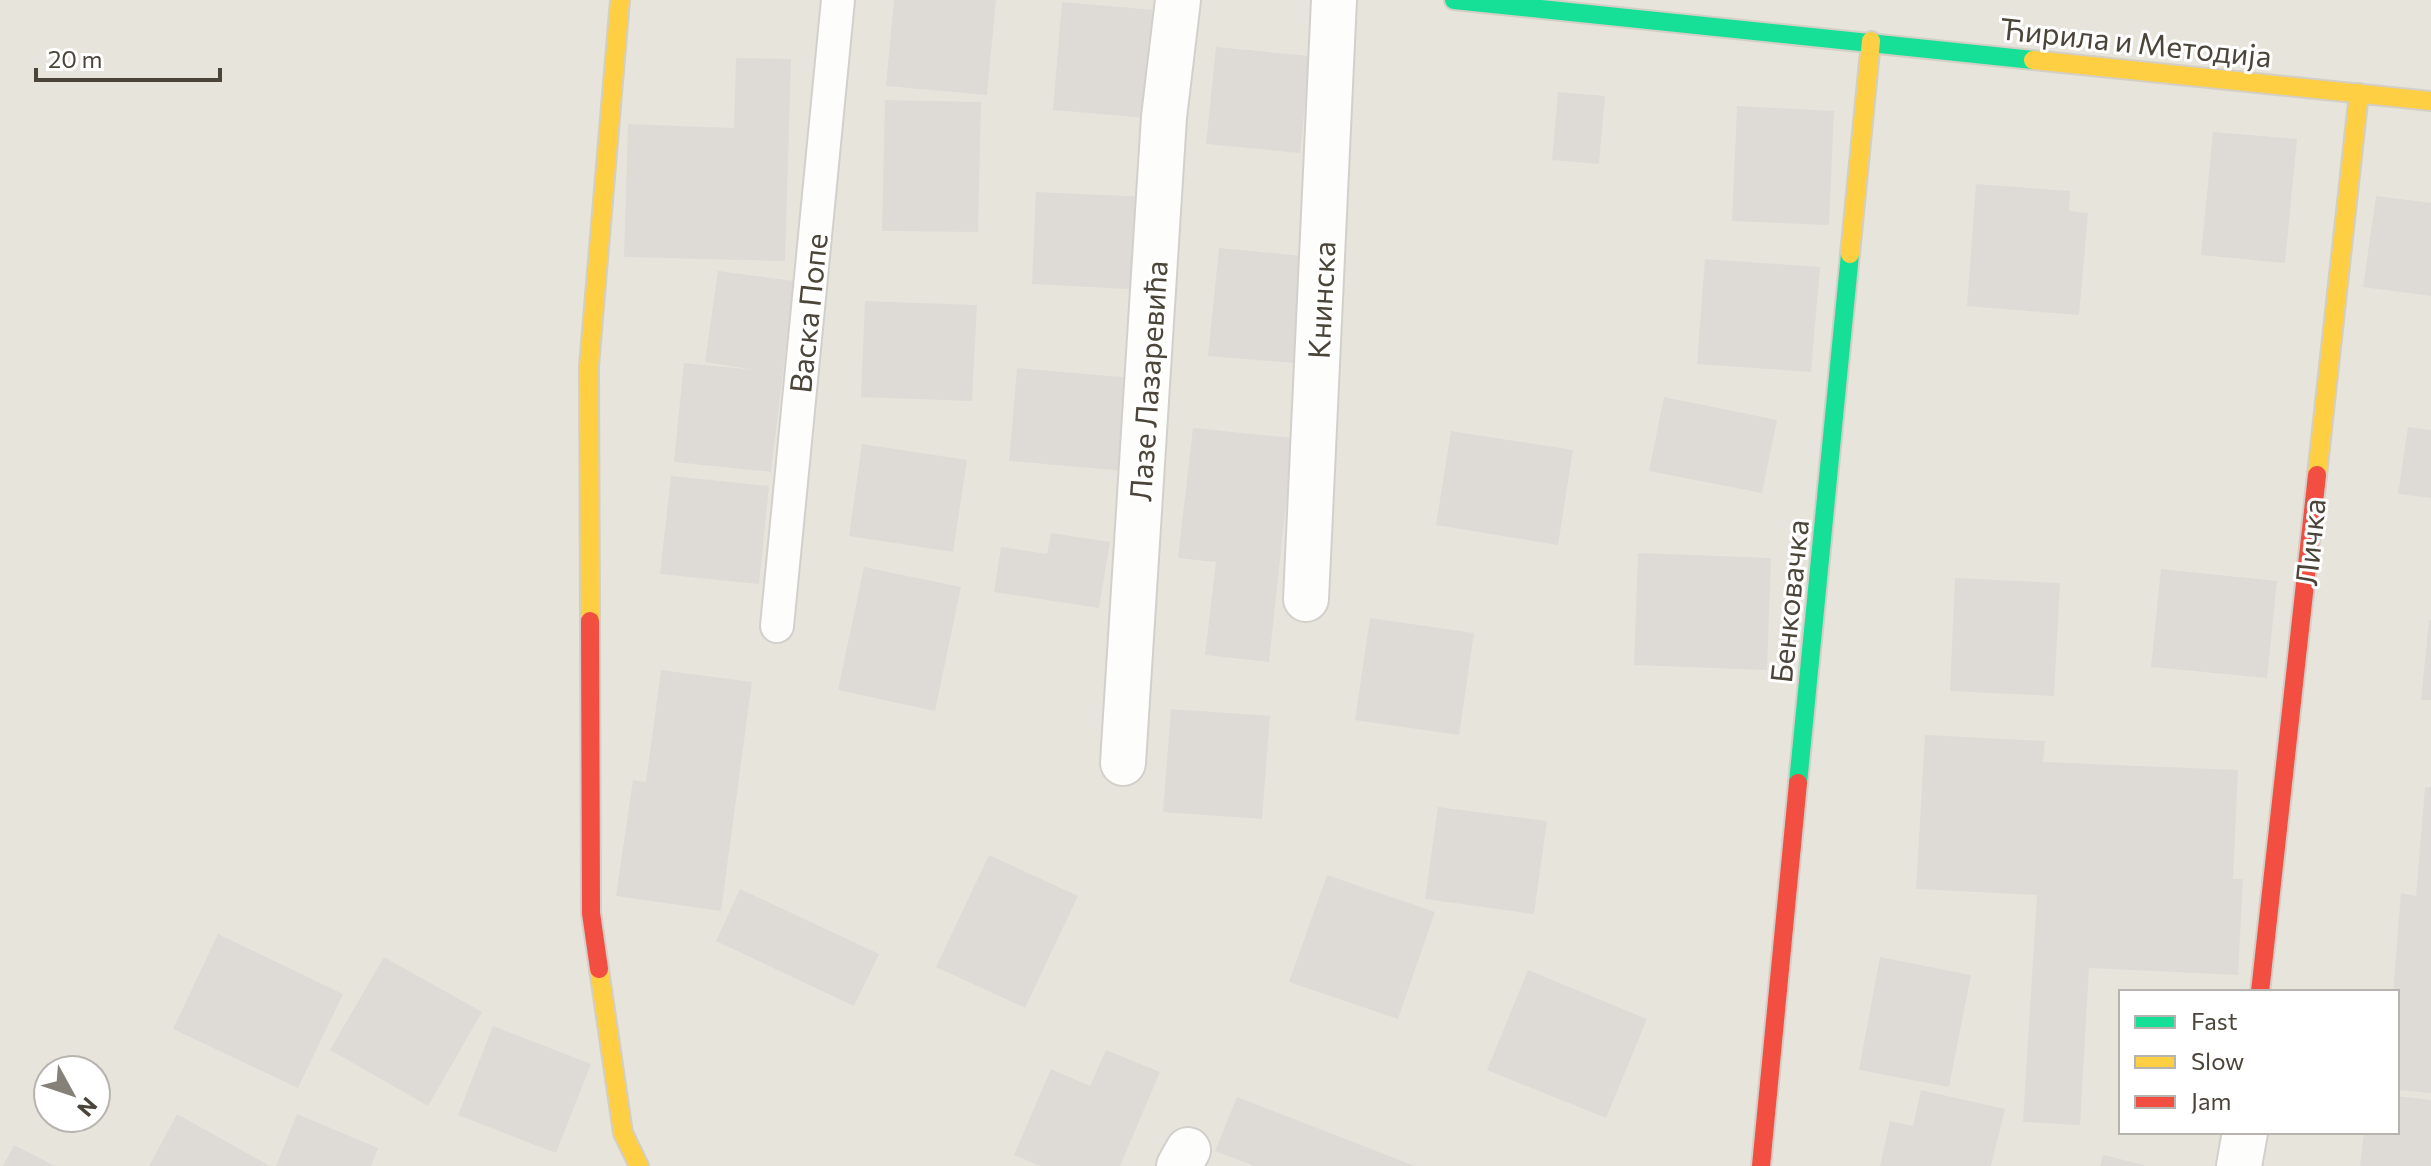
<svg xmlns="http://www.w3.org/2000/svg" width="2431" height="1166" font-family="Commissioner,sans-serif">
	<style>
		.residential { fill: #e7e4dc; fill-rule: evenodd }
		.building { fill: #dedbd6 }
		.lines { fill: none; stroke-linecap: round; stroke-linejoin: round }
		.lane-casing { stroke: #d2d0cb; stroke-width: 36 }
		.street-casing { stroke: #d2d0cb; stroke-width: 48 }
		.fast-casing { stroke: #d3cfc5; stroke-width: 22 }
		.slow-casing { stroke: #d3cfc5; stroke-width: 22 }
		.jam-casing { stroke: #d3cfc5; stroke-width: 22 }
		.lane { stroke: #fdfdfc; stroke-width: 32 }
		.street { stroke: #fdfdfc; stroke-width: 44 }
		.fast { stroke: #16e098; stroke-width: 18 }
		.slow { stroke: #ffcf43; stroke-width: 18 }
		.jam { stroke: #f24e42; stroke-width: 18 }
		.labels { text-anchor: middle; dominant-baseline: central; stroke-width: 6; stroke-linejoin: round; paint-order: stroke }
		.street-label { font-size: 30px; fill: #4b4439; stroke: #fff }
	</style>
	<rect width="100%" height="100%" fill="#f4f2ee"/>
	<path class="residential" d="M0,0H2431V1166H0ZM2121,992H2397V1132H2121ZM48,1070H96V1118H48Z"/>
	<path class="building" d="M894,0H996L987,95L886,86Z
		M1062,2L1155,10L1147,118L1053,110Z
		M1216,47L1310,56L1300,153L1206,144Z
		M736,58L791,59L785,261L624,257L628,124L734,128Z
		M1558,92L1605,96L1599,164L1552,160Z
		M885,100L981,102L978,232L882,231Z
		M1737,106L1834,111L1829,225L1732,221Z
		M2213,132L2297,139L2285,263L2201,255Z
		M1976,184L2070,191L2069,211L2088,213L2079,315L1967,306Z
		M1036,192L1148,197L1144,290L1032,284Z
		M2376,196L2431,203V296L2363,287Z
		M1219,248L1303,256L1293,363L1208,356Z
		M1705,259L1820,267L1811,372L1697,364Z
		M718,271L794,281L771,472L674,462L684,363L755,370L705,362Z
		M865,301L977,305L972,401L861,397Z
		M1017,368L1133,378L1125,471L1009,461Z
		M1664,397L1777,420L1762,493L1649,471Z
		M2408,427L2431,430V498L2398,494Z
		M1193,428L1293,438L1269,662L1205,655L1216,562L1178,558Z
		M1451,431L1573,450L1558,545L1436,525Z
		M862,444L967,460L953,552L849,536Z
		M671,476L769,486L759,584L660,574Z
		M1051,533L1110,542L1099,608L994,592L1001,547L1047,554Z
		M1638,553L1771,558L1767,670L1634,665Z
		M864,567L961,587L935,711L838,690Z
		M2161,569L2277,581L2267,678L2151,667Z
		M1955,578L2060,583L2054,696L1950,691Z
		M1370,618L1474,633L1459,735L1355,720Z
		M2429,620H2431V700H2421Z
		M661,670L752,682L721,911L616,896L633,780L646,782Z
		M1171,709L1270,716L1262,819L1163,812Z
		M1925,735L2045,741L2043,762L2238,770L2233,879H2243L2238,975L2089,968L2080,1125L2023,1122L2037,895L1916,889Z
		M2425,787H2431V1093L2397,1090V992H2393L2401,893L2416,896Z
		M1438,807L1547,821L1534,914L1425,899Z
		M989,855L1078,896L1025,1008L936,967Z
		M1327,875L1435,912L1398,1019L1289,982Z
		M740,889L879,954L854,1006L716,941Z
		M218,934L343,994L298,1088L173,1029Z
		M384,957L482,1012L428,1106L330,1050Z
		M1880,957L1971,975L1949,1087L1859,1070Z
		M1528,970L1647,1019L1606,1118L1487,1070Z
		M493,1026L591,1064L556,1153L458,1115Z
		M1106,1050L1160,1072L1120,1166H1040L1014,1155L1051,1069L1090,1086Z
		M1921,1090L2005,1109L1991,1166H1880L1890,1121L1913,1126Z
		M2397,1096L2431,1100V1166H2360L2364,1132H2397Z
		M1237,1097L1415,1166H1254L1215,1151Z
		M177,1114L270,1166H149Z
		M297,1114L378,1148L371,1166H276Z
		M14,1145L55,1166H3Z
		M2103,1155L2144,1165V1166H2100Z"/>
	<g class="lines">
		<defs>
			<path id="lane" d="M777,626L838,0"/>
			<path id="street" d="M1306,599L1334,0
				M1123,763L1164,117L1178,0
				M1179,1166L1188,1150
				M2239,1166L2245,1132"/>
			<path id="fast" d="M1454,0L2033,60
				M1798,783L1850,254"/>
			<path id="slow" d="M2033,60L2431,101
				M1850,254L1871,41
				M2317,475L2359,93
				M590,621L589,366L620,0
				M599,969L623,1133L639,1166"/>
			<path id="jam" d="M590,621L591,913L599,969
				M2260,992L2317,475
				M1761,1166L1798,783"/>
		</defs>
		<use href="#lane" class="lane-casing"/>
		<use href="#street" class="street-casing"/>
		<use href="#fast" class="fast-casing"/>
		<use href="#slow" class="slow-casing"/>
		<use href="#jam" class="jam-casing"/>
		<use href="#lane" class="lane"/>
		<use href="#street" class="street"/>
		<use href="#fast" class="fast"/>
		<use href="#slow" class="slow"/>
		<use href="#jam" class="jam"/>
	</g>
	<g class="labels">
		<g class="street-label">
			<text transform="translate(2136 41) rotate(6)">Ћирила и Методија</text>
			<text transform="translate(1320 300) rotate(-87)">Книнска</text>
			<text transform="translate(807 313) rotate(-84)">Васка Попе</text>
			<text transform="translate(1147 381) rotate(-86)">Лазе Лазаревића</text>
			<text transform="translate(2309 542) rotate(-84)">Личка</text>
			<text transform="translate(1788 601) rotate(-84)">Бенковачка</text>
		</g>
	</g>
	<rect x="2119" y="990" width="280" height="144" fill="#ffffff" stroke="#b7b4b0" stroke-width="2"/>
	<rect x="2135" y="1016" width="40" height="12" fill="#16e098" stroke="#b7b4b0" stroke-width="2"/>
	<text x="2191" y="1030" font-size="24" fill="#4b4439">Fast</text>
	<rect x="2135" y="1056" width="40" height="12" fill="#ffcf43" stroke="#b7b4b0" stroke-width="2"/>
	<text x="2191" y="1070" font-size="24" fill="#4b4439">Slow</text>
	<rect x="2135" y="1096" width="40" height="12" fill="#f24e42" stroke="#b7b4b0" stroke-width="2"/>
	<text x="2191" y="1110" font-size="24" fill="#4b4439">Jam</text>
	<g transform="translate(72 1094) rotate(130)"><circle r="38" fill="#ffffff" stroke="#b7b4b0" stroke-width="2"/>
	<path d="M0-6L14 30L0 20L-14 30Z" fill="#868178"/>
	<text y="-12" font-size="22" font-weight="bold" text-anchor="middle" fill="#4b4439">N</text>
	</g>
	<path d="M36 68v12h184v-12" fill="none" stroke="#4b4439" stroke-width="4"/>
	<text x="48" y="68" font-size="24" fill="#4b4439" stroke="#ffffff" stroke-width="6" paint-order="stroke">20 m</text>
</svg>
